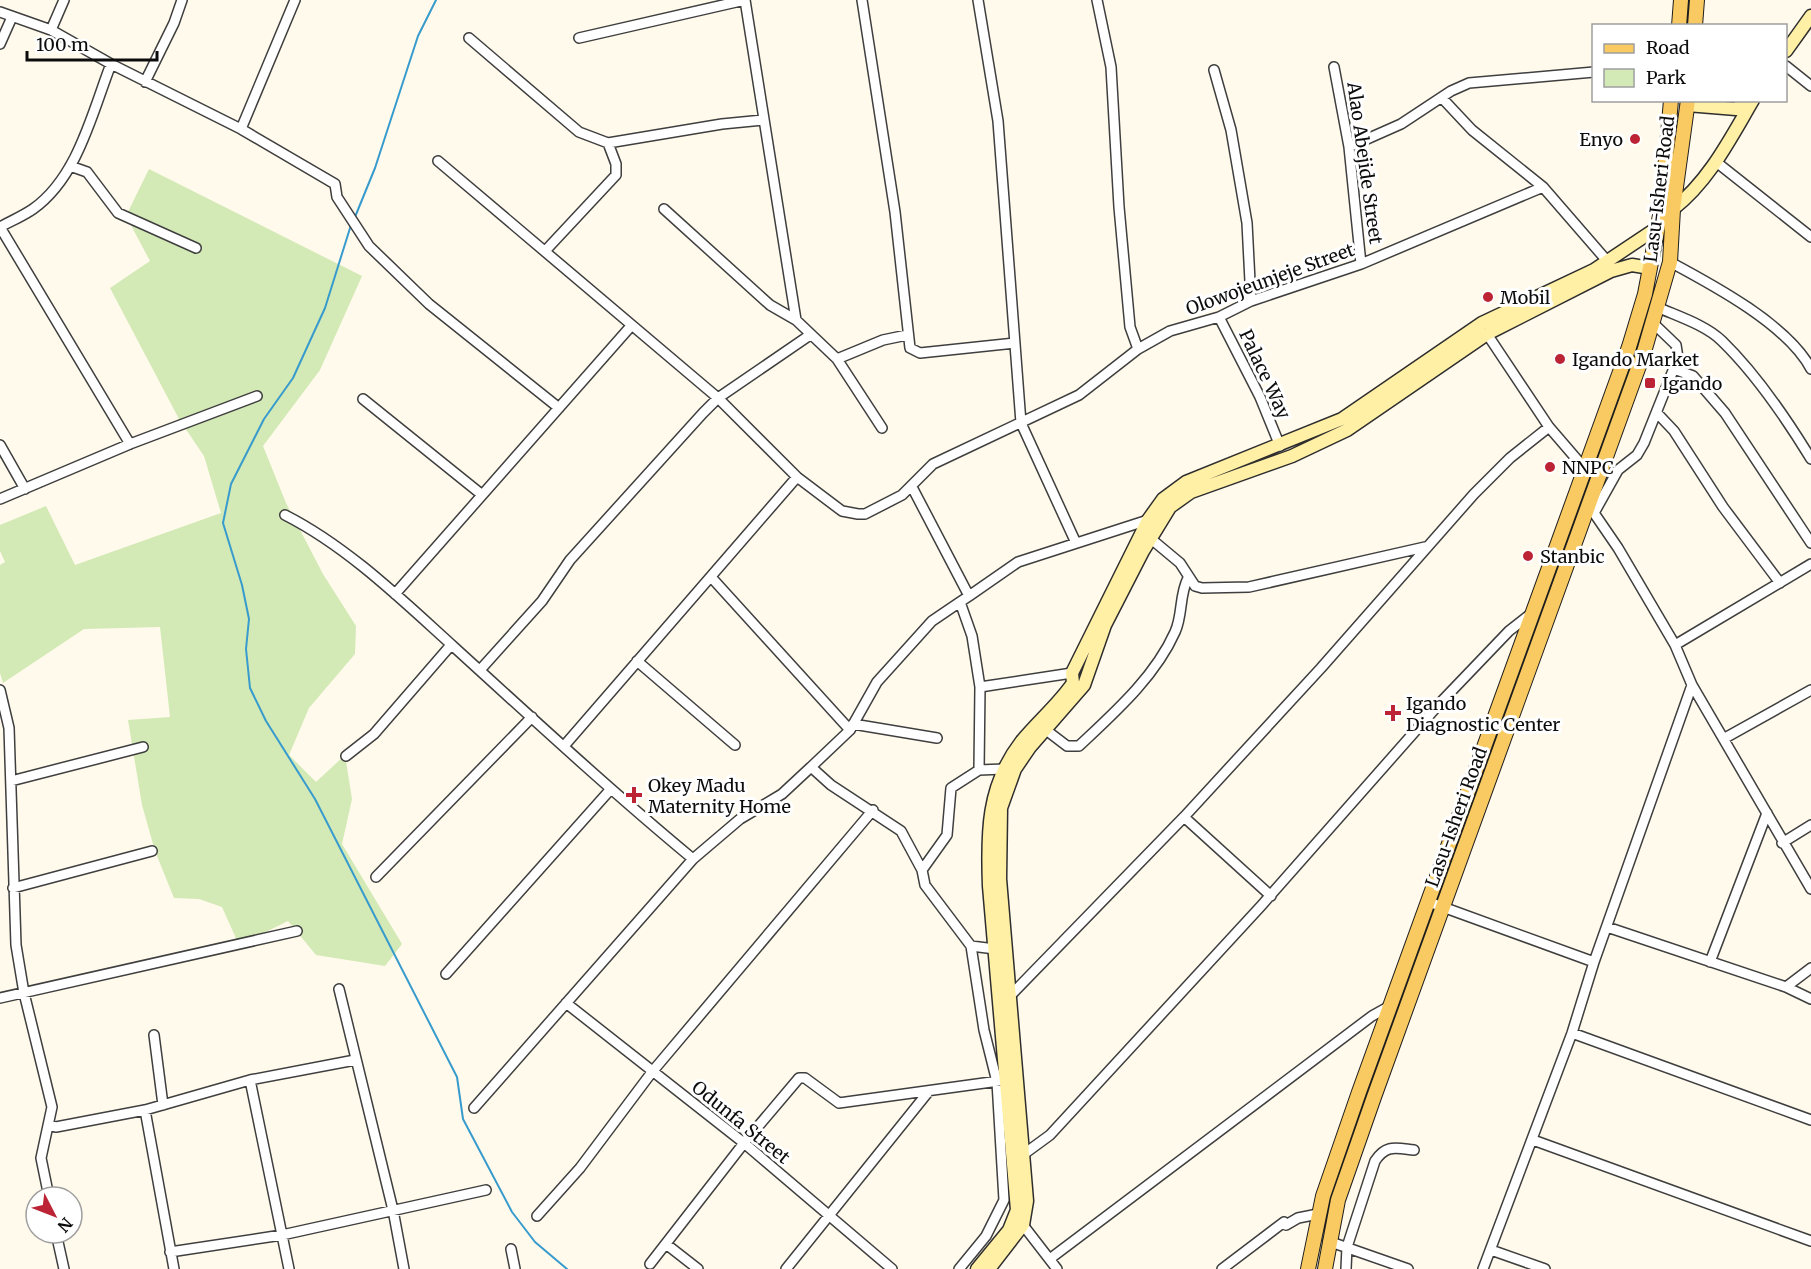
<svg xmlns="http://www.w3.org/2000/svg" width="1811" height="1269" font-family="Merriweather,serif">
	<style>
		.green { fill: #d3e9b6 }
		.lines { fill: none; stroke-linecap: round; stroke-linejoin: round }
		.stream { stroke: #379bcd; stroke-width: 2 }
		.street-casing { stroke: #3f3f3f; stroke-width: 12 }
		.secondary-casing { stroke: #2e2e2e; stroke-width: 15 }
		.primary-casing { stroke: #1d1d1d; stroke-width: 16 }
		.street { stroke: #fff; stroke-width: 9 }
		.secondary { stroke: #fff0a6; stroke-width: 12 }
		.primary { stroke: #f9ca62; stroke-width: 14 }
		.poi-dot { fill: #bc2435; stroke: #fff; stroke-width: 2 }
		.labels { text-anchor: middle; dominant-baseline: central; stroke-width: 6; stroke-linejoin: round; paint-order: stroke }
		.poi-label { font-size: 18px; fill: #0c0c0c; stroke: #fff; text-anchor: start }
		.street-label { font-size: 18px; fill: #0c0c0c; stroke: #fff }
	</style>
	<rect width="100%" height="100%" fill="#fffaeb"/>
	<path class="green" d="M149,169L362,276L320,370L263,446L286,503L323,574L356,626L355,654L309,708L289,755L316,782L345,755L352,799L342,844L402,944L385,966L316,955L288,921L239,945L222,907L199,899L174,898L155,851L142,805L128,720L170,717L160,627L84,629L3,683L0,673V565L5,562L0,551V525L46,506L75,565L221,513L204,456L179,419L110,288L150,261L126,216Z"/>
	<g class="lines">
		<path class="stream" d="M355,217L375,168L418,36L436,0
			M351,225L325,308L293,378L264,419L231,484L223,523L242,585L249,619L246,649L250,688L266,721L315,799L457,1077L463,1119L512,1212L535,1242L567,1269"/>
		<defs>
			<path id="street" d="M745,0L796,320
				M862,0L895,212L910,348L920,353L1015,343
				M978,0L998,121L1021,423L1076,543
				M1097,0L1111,67L1119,207L1130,327L1138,349
				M0,12L51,30L111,64L241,129L335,184L337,197L369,246L429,304L559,408
				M51,30L64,0
				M469,38L579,132L608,143L722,124L763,120
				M579,38L745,0
				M0,44L12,17
				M1786,66L1811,86
				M1334,67L1349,147L1361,264
				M1214,70L1231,130L1247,223L1251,301
				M145,82L174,23L182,0
				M1442,98L1472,130L1543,187L1608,262
				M241,129L295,0
				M1349,147L1401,124L1451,91L1469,83L1594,72
				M438,161L718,398L797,477L842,511L858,514H865L902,495L933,464L1079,395L1138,349L1170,331L1219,317L1251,301L1361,264L1543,187
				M1715,161L1811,237
				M70,166L87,172L118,213L196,248
				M664,209L770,305L796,320L837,359L882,428
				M0,227L130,444
				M0,227C11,221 23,216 33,209C78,177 92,113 111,64
				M546,250L616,175V164L608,143
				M1670,262C1713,285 1788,325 1811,369
				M1657,307C1677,316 1706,325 1722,341C1756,374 1786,418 1811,459
				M1219,317L1260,397L1280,446
				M1487,334L1549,427L1586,470
				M837,359L883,340L907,335
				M1674,369L1693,376L1725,413L1811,543
				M363,399L481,494
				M1657,413L1674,431L1723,507L1780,583
				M0,445L25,489
				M912,487L969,596L960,602L972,636L980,687L979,770
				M0,499L130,444L257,396
				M1587,507L1594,513L1618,548L1675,645L1692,685L1811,889
				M1594,513L1618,470L1637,455L1644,443L1678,358L1676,345L1652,322
				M285,515C348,547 402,600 454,647C533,719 611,791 693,859
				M1150,538L1180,563L1195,586L1202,588L1249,587L1425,547
				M711,577L850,730
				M395,594L631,326
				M969,596L1018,562L1148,520
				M1675,645L1811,564
				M637,661L735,745
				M480,670L542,601L570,560L703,413L718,398L810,335
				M980,687L1072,673
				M0,690L9,728L16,945L24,993L52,1107L41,1158L49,1197
				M853,724L937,738
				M1046,730L1067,746H1079C1114,713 1155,677 1175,632C1183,615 1179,595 1188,578
				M1725,738L1811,690
				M564,746L797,477
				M346,756L374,734L451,645
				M811,767L850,730L877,682L932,621L960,602
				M11,781L143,747
				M1184,817L1271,896
				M1782,843L1811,825
				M922,870L947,835L951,788L979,770L1004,769
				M376,877L532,717
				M13,888L152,851
				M1429,902L1594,962
				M1607,927L1786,987L1811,999
				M1710,962L1767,813
				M446,974L610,790
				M1786,987L1811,968
				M339,989L393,1210L404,1269
				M1010,996L1184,817L1321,668L1474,494L1510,458L1549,427
				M0,998L297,931
				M566,1003L744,1143L892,1269
				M1572,1033L1811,1120
				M154,1035L163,1105
				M250,1080L289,1269
				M474,1108L693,859L740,819L782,794L811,767L831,785L901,831L922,870L925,885L971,946L995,949
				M145,1110L174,1269
				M50,1125L56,1127L145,1110L250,1080L355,1060
				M1533,1140L1811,1241
				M1024,1154L1050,1135L1261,906L1440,703L1509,631L1532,613
				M537,1216L580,1168L652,1072L873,810
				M1023,1225L1057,1269
				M56,1233L64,1269
				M1328,1241L1408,1269
				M666,1244L698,1269
				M511,1249L515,1269
				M1491,1250L1545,1269
				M170,1252L282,1235L486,1190
				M1051,1258L1372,1016L1390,1006
				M650,1264L744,1143L799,1078H805L839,1103L1006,1080
				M786,1269L929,1091
				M959,1269L986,1236L1004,1200L997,1082L984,1030L971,946
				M1222,1269L1284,1222L1286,1225L1298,1218L1318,1214
				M1346,1269L1347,1247L1375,1161C1386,1144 1396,1148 1414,1150
				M1483,1269L1572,1033L1594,962L1692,685"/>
			<path id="secondary" d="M1786,51L1811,16
				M1687,105L1736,109L1748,100
				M1673,209C1709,181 1730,139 1753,100
				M977,1269L1009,1230L1017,1210L989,886C987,833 987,786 1021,742C1037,722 1058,705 1073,683L1072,673L1148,520L1163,499L1186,482L1342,419L1482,323L1594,270L1657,228
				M989,1269L1023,1225L1027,1201L1000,879L1001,808L1015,769L1030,747L1084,685L1105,625L1143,551L1170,507L1191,492L1292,456L1347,430L1487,334L1611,271L1632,265L1650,268"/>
			<path id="primary" d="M1679,26L1681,0
				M1695,26L1697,0
				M1308,1269L1323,1196L1359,1092L1629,347L1645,294L1662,205L1671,100
				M1325,1269L1338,1200L1374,1097L1644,352L1670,262L1673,209L1688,100"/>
		</defs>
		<use href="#street" class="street-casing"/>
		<use href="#secondary" class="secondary-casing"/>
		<use href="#primary" class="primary-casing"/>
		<use href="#street" class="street"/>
		<use href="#secondary" class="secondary"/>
		<use href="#primary" class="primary"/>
	</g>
	<g class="poi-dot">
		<circle cx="1635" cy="139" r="6"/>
		<circle cx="1488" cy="297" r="6"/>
		<circle cx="1560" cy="359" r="6"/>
		<rect x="1644" y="377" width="12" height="12" rx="3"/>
		<circle cx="1550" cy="467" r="6"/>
		<circle cx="1528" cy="556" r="6"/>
		<path d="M1390 704h6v6h6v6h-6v6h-6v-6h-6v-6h6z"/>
		<path d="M631 786h6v6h6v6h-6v6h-6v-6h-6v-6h6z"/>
	</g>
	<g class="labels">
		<g class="poi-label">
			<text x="1623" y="139" text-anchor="end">Enyo</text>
			<text x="1500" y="297">Mobil</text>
			<text x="1572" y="359">Igando Market</text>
			<text x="1662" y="383">Igando</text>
			<text x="1562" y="467">NNPC</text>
			<text x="1540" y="556">Stanbic</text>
			<text x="1406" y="703">Igando<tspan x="1406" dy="21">Diagnostic Center</tspan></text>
			<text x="648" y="785">Okey Madu<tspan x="648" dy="21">Maternity Home</tspan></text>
		</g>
		<g class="street-label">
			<text transform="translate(1365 163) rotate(82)">Alao Abejide Street</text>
			<text transform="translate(1659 189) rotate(-83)">Lasu-Isheri Road</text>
			<text transform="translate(1270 279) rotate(-20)">Olowojeunjeje Street</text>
			<text transform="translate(1265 374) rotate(65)">Palace Way</text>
			<text transform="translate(1456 817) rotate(-70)">Lasu-Isheri Road</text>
			<text transform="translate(741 1122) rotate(39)">Odunfa Street</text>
		</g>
	</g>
	<rect x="1592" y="24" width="195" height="78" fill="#ffffff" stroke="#9e9e9e" stroke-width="1.5"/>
	<rect x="1604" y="44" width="30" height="9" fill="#f9ca62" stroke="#9e9e9e" stroke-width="1.5"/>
	<text x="1646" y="54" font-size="18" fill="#0c0c0c">Road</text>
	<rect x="1604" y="69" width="30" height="18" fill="#d3e9b6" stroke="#9e9e9e" stroke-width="1.5"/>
	<text x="1646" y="84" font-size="18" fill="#0c0c0c">Park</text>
	<g transform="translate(54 1215) rotate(132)"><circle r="28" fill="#ffffff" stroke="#9e9e9e" stroke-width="1.5"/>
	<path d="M0-4.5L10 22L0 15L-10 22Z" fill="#bc2435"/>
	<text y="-9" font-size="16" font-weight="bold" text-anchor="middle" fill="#0c0c0c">N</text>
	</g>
	<path d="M27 51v9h130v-9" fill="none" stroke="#0c0c0c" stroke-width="3"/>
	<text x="36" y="51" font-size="18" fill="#0c0c0c" stroke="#ffffff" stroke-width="4.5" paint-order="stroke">100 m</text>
</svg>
